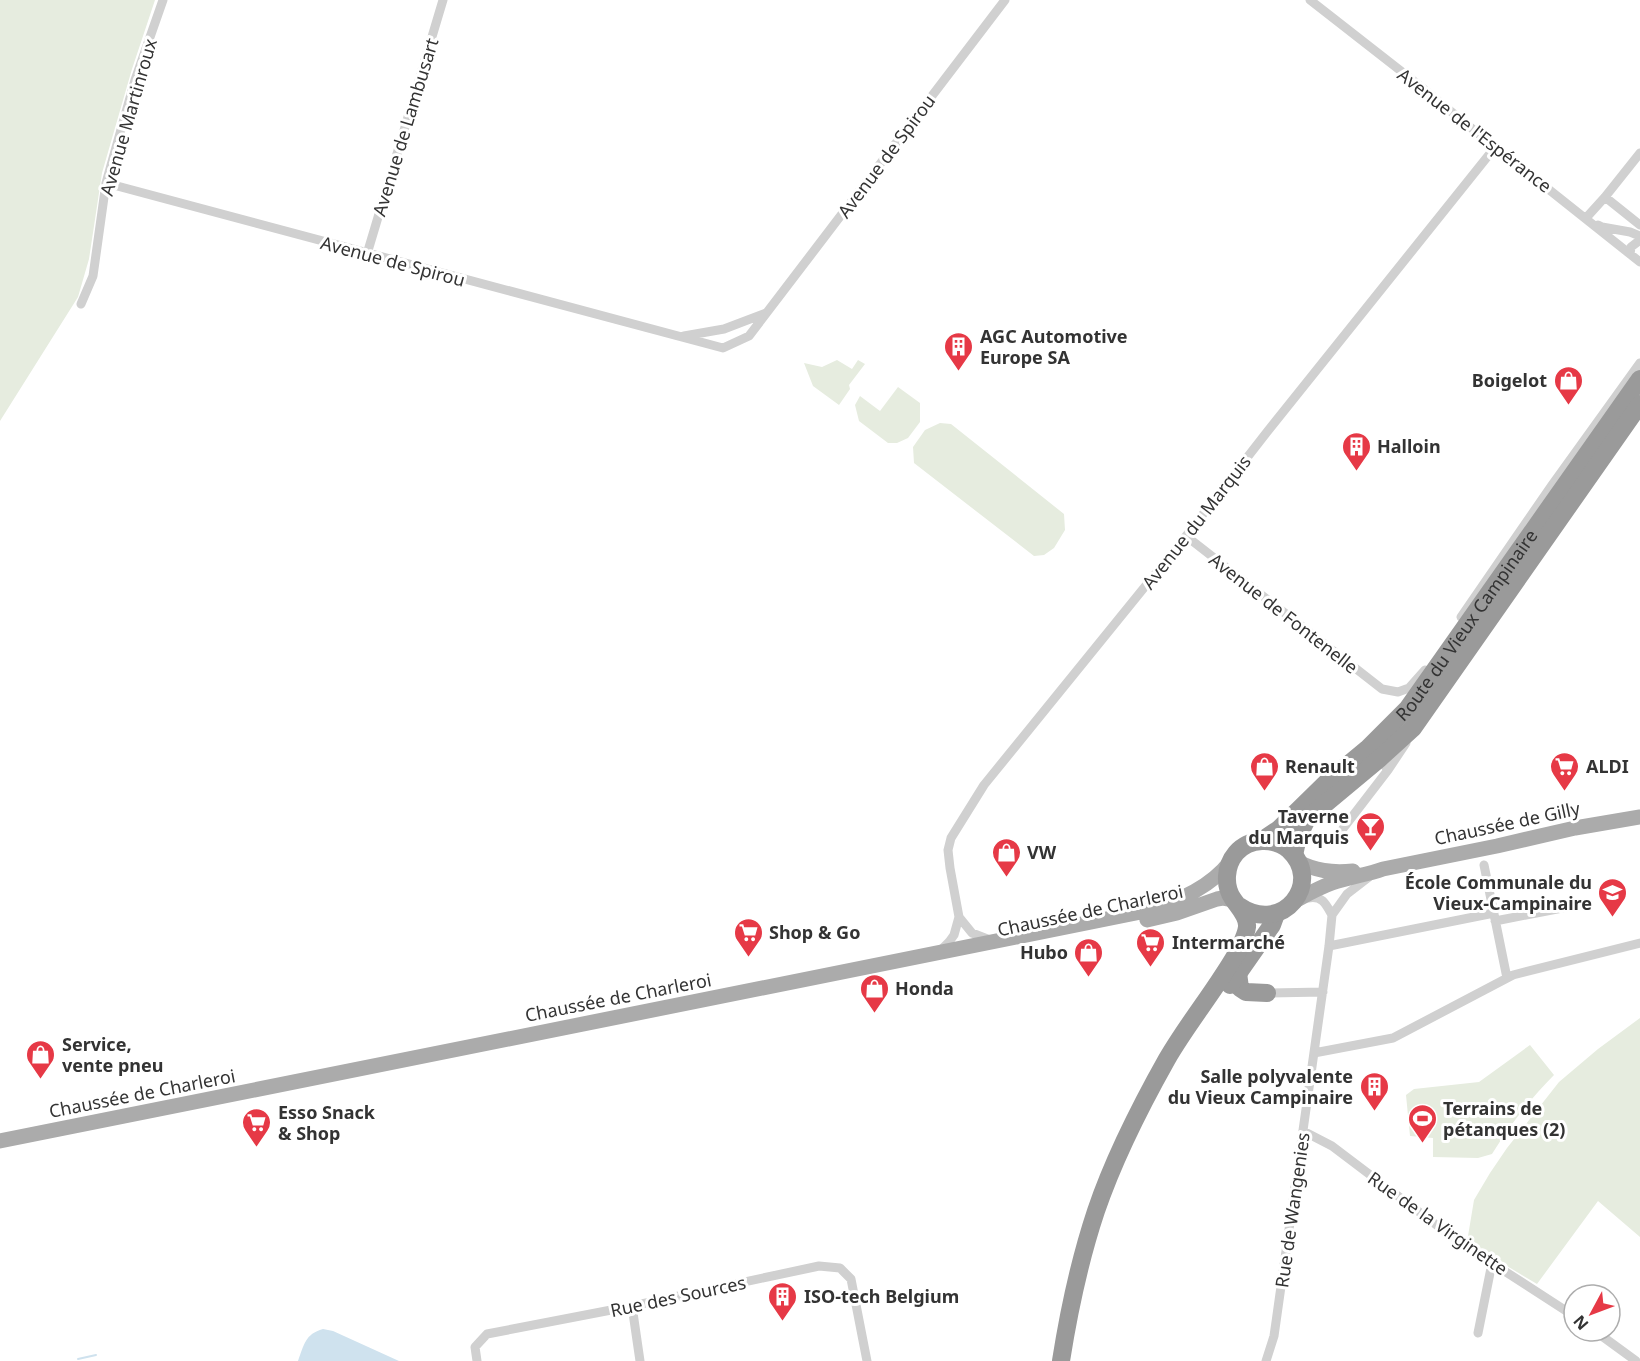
<svg xmlns="http://www.w3.org/2000/svg" width="1640" height="1361" font-family="'Noto Sans',sans-serif">
	<style>
		.green { fill: #e6ecdf }
		.water { fill: #cfe2ee }
		.lines { fill: none; stroke-linecap: round; stroke-linejoin: round }
		.stream { stroke: #cfe2ee; stroke-width: 2 }
		.street { stroke: #d0d0d0; stroke-width: 9 }
		.primary { stroke: #ababab; stroke-width: 15 }
		.highway { stroke: #9a9a9a; stroke-width: 18 }
		.labels { text-anchor: middle; dominant-baseline: central; stroke-width: 6; stroke-linejoin: round; paint-order: stroke }
		.street-label { font-size: 18px; fill: #333; stroke: #fff }
		.poi-label { font-size: 18px; font-weight: bold; fill: #333; stroke: #fff; text-anchor: start }
	</style>
	<rect width="100%" height="100%" fill="#fff"/>
	<path class="green" d="M0,0H155L132,69L102,173L89,259L78,297L0,421Z
		M837,360L852,369L858,360L865,364L849,385L850,389L839,405L813,386L804,363L822,367Z
		M898,387L920,403V422L908,438L897,443H888L859,421L855,405L860,396L880,411Z
		M940,423L951,424L1064,514L1065,530L1054,548L1044,555L1034,556L914,463L913,447L925,430Z
		M1640,1018V1237L1598,1201L1537,1284L1467,1242L1474,1200L1490,1173L1507,1148L1559,1082L1598,1049Z
		M1530,1045L1554,1075C1530,1099 1510,1125 1492,1154L1478,1158L1433,1157V1138L1410,1136L1406,1095L1414,1089L1479,1082Z"/>
	<path class="water" d="M323,1329L333,1331L399,1361H298C304,1345 305,1334 323,1329Z"/>
	<g class="lines">
		<path class="stream" d="M78,1359L96,1355"/>
		<path class="street" d="M1310,0L1415,82L1465,123L1640,262
			M106,183L723,348L749,336L1005,0
			M1605,197L1640,225
			M1586,218L1605,197L1640,153
			M1598,225L1602,227L1630,232L1640,236
			M367,254L443,0
			M1630,254L1631,247L1640,240
			M81,304L93,276L106,183L135,80L163,0
			M684,336L724,329L766,313
			M1186,536L1382,689L1398,692L1409,688L1425,670
			M1461,617L1552,485L1640,363
			M1385,766L1388,770L1406,743
			M1335,839L1388,770
			M1484,865L1507,978
			M1308,898C1322,895 1326,904 1332,915
			M959,917L972,933L990,940
			M1495,921L1578,905
			M1329,946L1494,913
			M941,950L949,942L954,935L959,917L950,868L948,850L951,838L984,785L1186,536L1267,432L1496,146
			M1267,993L1323,992
			M1314,1053L1393,1038L1513,975L1640,943
			M1303,1131L1332,1146L1443,1230L1492,1263L1574,1316
			M632,1306L640,1361
			M1595,1331L1636,1361
			M1478,1333L1492,1263
			M477,1361L475,1347L487,1334L632,1306L819,1266L840,1268L851,1279L867,1361
			M1266,1361L1274,1336L1329,946L1332,915L1347,894L1369,877V875"/>
		<path class="primary" d="M1297,861C1315,871 1332,873 1353,871
			M1293,902C1306,895 1318,888 1332,883C1349,877 1366,875 1383,869L1497,846L1575,828L1640,817
			M1147,920L1177,913L1217,899L1223,898L1234,900
			M0,1141L1141,912C1175,903 1209,889 1230,862"/>
		<g class="highway">
			<path id="s1" d="M1261,841L1279,829L1326,783L1367,749L1408,708L1640,379"/>
			<path d="M1294,855L1298,837L1307,819L1379,759L1413,728L1640,404"/>
			<path d="M1238,973L1240,988L1246,992L1267,993"/>
			<path d="M1230,985L1272,925L1276,914"/>
			<path d="M1061,1361C1069,1310 1080,1259 1096,1211C1114,1158 1140,1107 1167,1059C1189,1021 1218,987 1239,949C1242,942 1246,935 1247,927C1248,916 1239,908 1233,899C1224,886 1225,866 1236,853C1249,838 1274,837 1289,850C1324,882 1283,936 1239,906"/>
		</g>
	</g>
	<defs>
		<symbol id="building-pin" viewBox="-11 -11 22 30"><path d="M0 17L-7.5 6A9.5 9.5 0 1 1 7.5 6Z" fill="#e63946" stroke="#fff"/><path d="M-4-6H4V6H1V3H-1V6H-4ZM-2.5-4.3h1.7v1.8h-1.7ZM.8-4.3h1.7v1.8H.8ZM-2.5-1h1.7V.8h-1.7ZM.8-1h1.7V.8H.8Z" fill="#fff"/></symbol>
		<symbol id="shop-pin" viewBox="-11 -11 22 30"><path d="M0 17L-7.5 6A9.5 9.5 0 1 1 7.5 6Z" fill="#e63946" stroke="#fff"/><path d="M-5-2.5h2.3a2.7 3.5 0 0 1 5.4 0H5L5.5 6h-11ZM-1.5-2.5h3a1.5 2.3 0 0 0-3 0Z" fill="#fff"/></symbol>
		<symbol id="supermarket-pin" viewBox="-11 -11 22 30"><path d="M0 17L-7.5 6A9.5 9.5 0 1 1 7.5 6Z" fill="#e63946" stroke="#fff"/><path d="M-6-5.5h2.5l.6 2H6L4.5 2H-2.5L-4.4-4H-6ZM-1.5 3.2a1.3 1.3 0 1 0 .1 0ZM3 3.2a1.3 1.3 0 1 0 .1 0Z" fill="#fff"/></symbol>
		<symbol id="bar-pin" viewBox="-11 -11 22 30"><path d="M0 17L-7.5 6A9.5 9.5 0 1 1 7.5 6Z" fill="#e63946" stroke="#fff"/><path d="M-6-5H6L.8 .8V4.5H3.5V6h-7V4.5H-.8V.8Z" fill="#fff"/></symbol>
		<symbol id="school-pin" viewBox="-11 -11 22 30"><path d="M0 17L-7.5 6A9.5 9.5 0 1 1 7.5 6Z" fill="#e63946" stroke="#fff"/><path d="M0-5L7-2L0 1L-7-2ZM-4 1L0 2.5L4 1V4Q0 6-4 4Z" fill="#fff"/></symbol>
		<symbol id="stadium-pin" viewBox="-11 -11 22 30"><path d="M0 17L-7.5 6A9.5 9.5 0 1 1 7.5 6Z" fill="#e63946" stroke="#fff"/><path d="M0-5a6.5 5 0 1 0 0 10a6.5 5 0 1 0 0-10ZM-3.5-1.8h7v3.6h-7Z" fill="#fff"/></symbol>
	</defs>
	<g fill-rule="evenodd">
		<use href="#building-pin" x="942" y="330" width="33" height="45"/>
		<use href="#shop-pin" x="1552" y="364" width="33" height="45"/>
		<use href="#building-pin" x="1340" y="430" width="33" height="45"/>
		<use href="#shop-pin" x="1248" y="750" width="33" height="45"/>
		<use href="#supermarket-pin" x="1548" y="750" width="33" height="45"/>
		<use href="#bar-pin" x="1354" y="810" width="33" height="45"/>
		<use href="#shop-pin" x="990" y="836" width="33" height="45"/>
		<use href="#school-pin" x="1596" y="876" width="33" height="45"/>
		<use href="#supermarket-pin" x="732" y="916" width="33" height="45"/>
		<use href="#supermarket-pin" x="1134" y="926" width="33" height="45"/>
		<use href="#shop-pin" x="1072" y="936" width="33" height="45"/>
		<use href="#shop-pin" x="858" y="972" width="33" height="45"/>
		<use href="#shop-pin" x="24" y="1038" width="33" height="45"/>
		<use href="#building-pin" x="1358" y="1070" width="33" height="45"/>
		<use href="#stadium-pin" x="1406" y="1102" width="33" height="45"/>
		<use href="#supermarket-pin" x="240" y="1106" width="33" height="45"/>
		<use href="#building-pin" x="766" y="1280" width="33" height="45"/>
	</g>
	<g class="labels">
		<g class="street-label">
			<text transform="translate(128 117) rotate(-74)">Avenue Martinroux</text>
			<text transform="translate(405 127) rotate(-73)">Avenue de Lambusart</text>
			<text transform="translate(1475 130) rotate(38)">Avenue de l'Espérance</text>
			<text transform="translate(886 156) rotate(-53)">Avenue de Spirou</text>
			<text transform="translate(393 261) rotate(15)">Avenue de Spirou</text>
			<text transform="translate(1196 522) rotate(-52)">Avenue du Marquis</text>
			<text transform="translate(1284 613) rotate(38)">Avenue de Fontenelle</text>
			<text stroke="none"><textPath href="#s1" startOffset="300">Route du Vieux Campinaire</textPath></text>
			<text transform="translate(1507 823) rotate(-12)">Chaussée de Gilly</text>
			<text transform="translate(1090 910) rotate(-12)">Chaussée de Charleroi</text>
			<text transform="translate(618 997) rotate(-11)">Chaussée de Charleroi</text>
			<text transform="translate(142 1093) rotate(-11)">Chaussée de Charleroi</text>
			<text transform="translate(1292 1210) rotate(-82)">Rue de Wangenies</text>
			<text transform="translate(1438 1223) rotate(35)">Rue de la Virginette</text>
			<text transform="translate(678 1296) rotate(-12)">Rue des Sources</text>
		</g>
		<g class="poi-label">
			<text x="980" y="336">AGC Automotive<tspan x="980" dy="21">Europe SA</tspan></text>
			<text x="1547" y="380" text-anchor="end">Boigelot</text>
			<text x="1377" y="446">Halloin</text>
			<text x="1285" y="766">Renault</text>
			<text x="1586" y="766">ALDI</text>
			<text x="1349" y="816" text-anchor="end">Taverne<tspan x="1349" dy="21">du Marquis</tspan></text>
			<text x="1027" y="852">VW</text>
			<text x="1592" y="882" text-anchor="end">École Communale du<tspan x="1592" dy="21">Vieux-Campinaire</tspan></text>
			<text x="769" y="932">Shop &amp; Go</text>
			<text x="1172" y="942">Intermarché</text>
			<text x="1068" y="952" text-anchor="end">Hubo</text>
			<text x="895" y="988">Honda</text>
			<text x="62" y="1044">Service,<tspan x="62" dy="21">vente pneu</tspan></text>
			<text x="1353" y="1076" text-anchor="end">Salle polyvalente<tspan x="1353" dy="21">du Vieux Campinaire</tspan></text>
			<text x="1443" y="1108">Terrains de<tspan x="1443" dy="21">pétanques (2)</tspan></text>
			<text x="278" y="1112">Esso Snack<tspan x="278" dy="21">&amp; Shop</tspan></text>
			<text x="804" y="1296">ISO-tech Belgium</text>
		</g>
	</g>
	<g transform="translate(1592 1313) rotate(229)"><circle r="28" fill="#ffffff" stroke="#adadad" stroke-width="1.5"/>
	<path d="M0-4.5L10 22L0 15L-10 22Z" fill="#e63946"/>
	<text y="-9" font-size="16" font-weight="bold" text-anchor="middle" fill="#333333">N</text>
	</g>
</svg>
